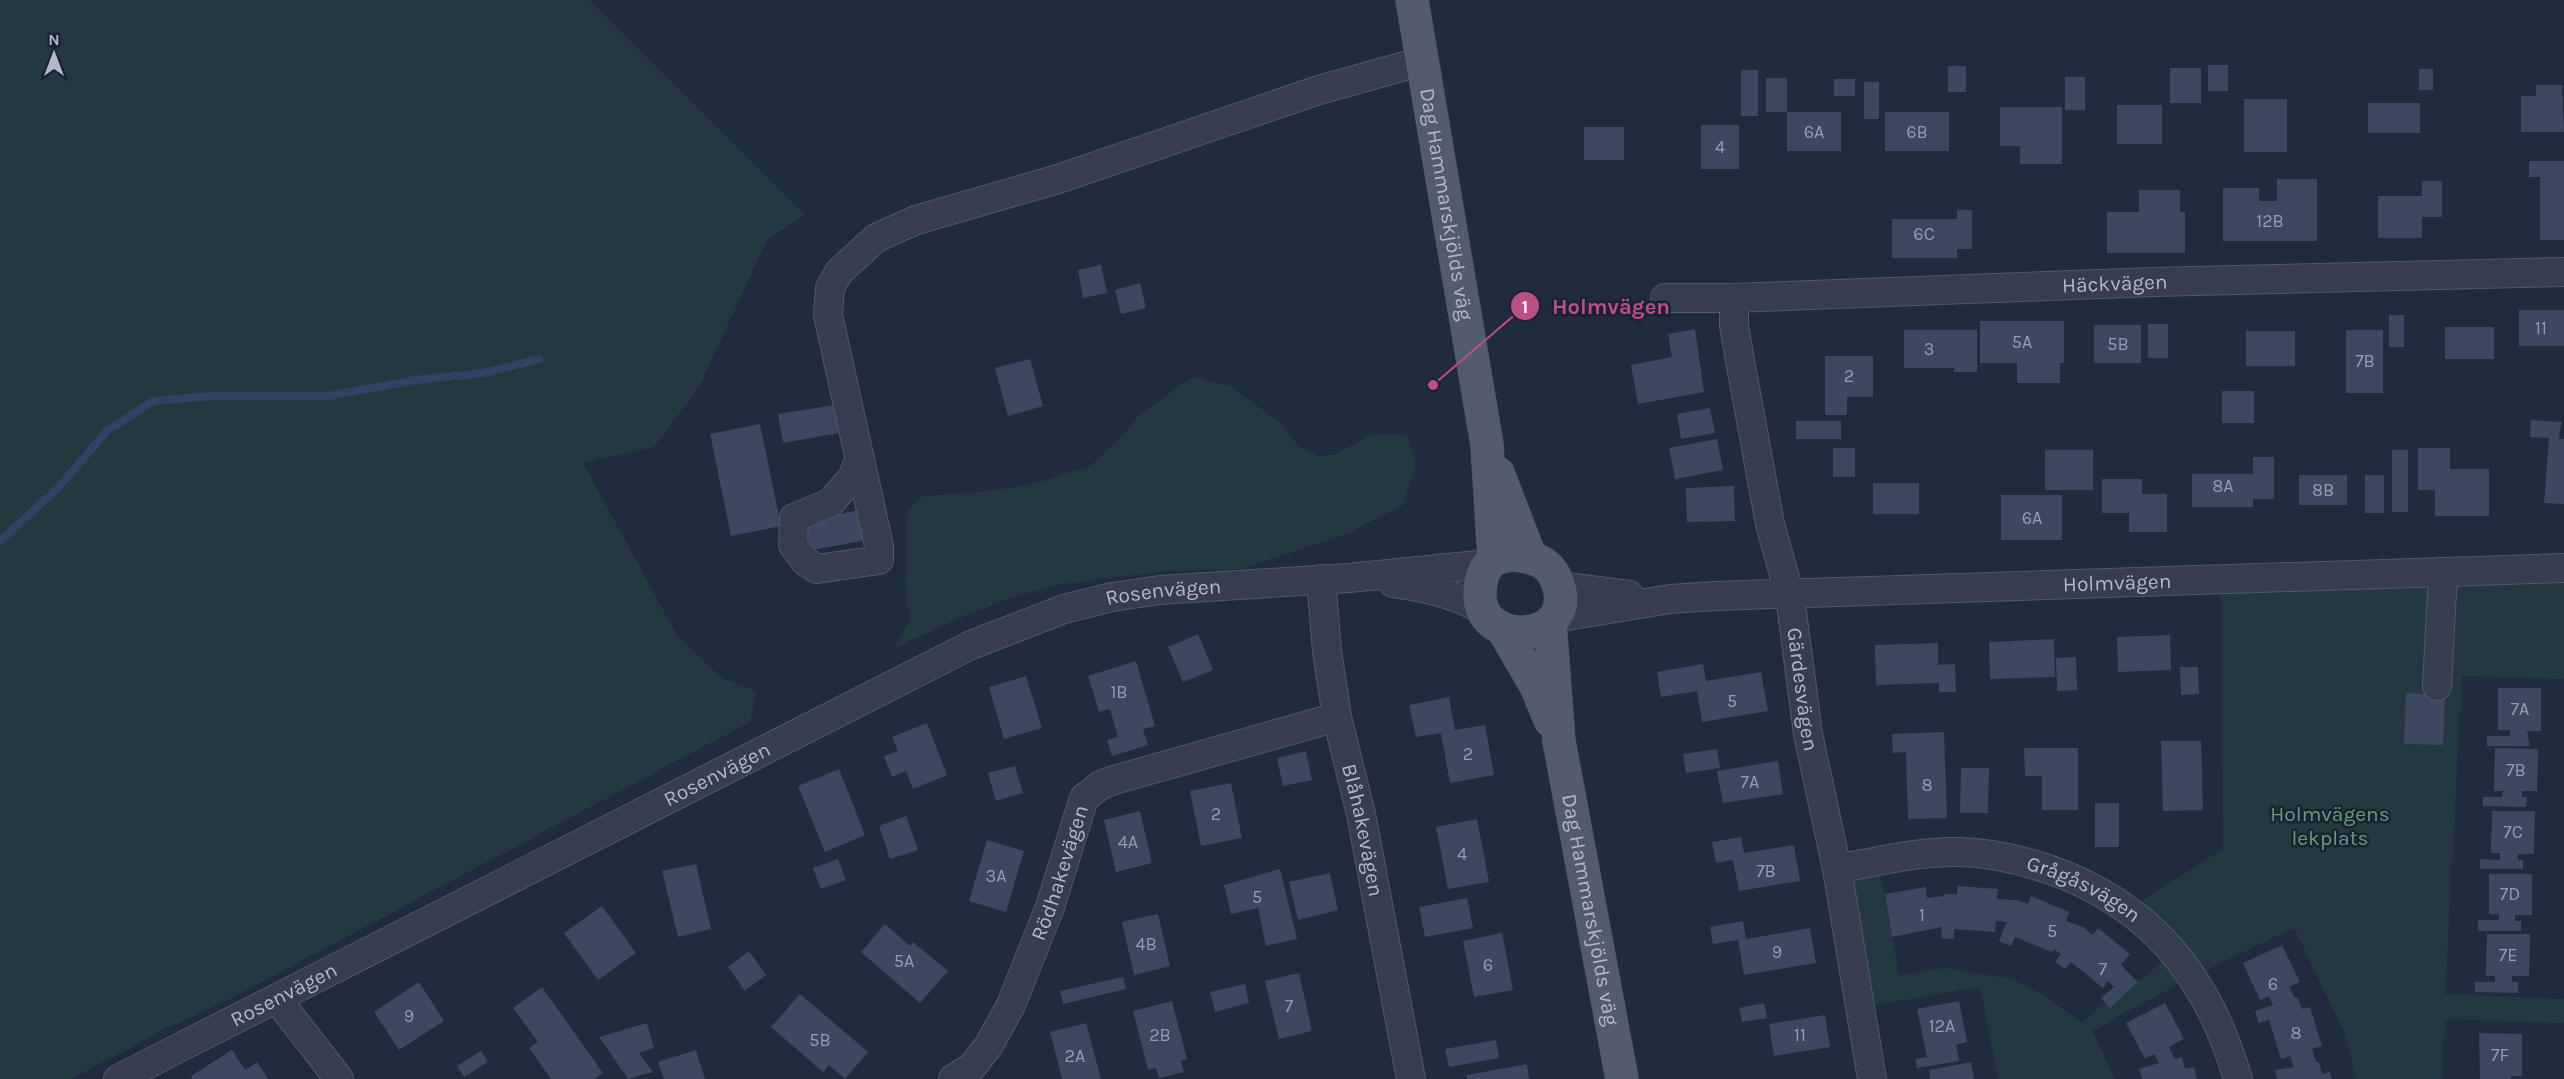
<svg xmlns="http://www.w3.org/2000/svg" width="2564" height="1079" font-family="Karla,sans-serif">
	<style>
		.green { fill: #23393f }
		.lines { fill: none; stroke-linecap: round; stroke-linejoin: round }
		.stream { stroke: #324265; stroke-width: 8 }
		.building { fill: #3d475f }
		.minor-casing { stroke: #505869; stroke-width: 30 }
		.major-casing { stroke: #3e4657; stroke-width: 34 }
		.minor { stroke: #353d4e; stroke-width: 28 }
		.major { stroke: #535c6e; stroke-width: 33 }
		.labels { text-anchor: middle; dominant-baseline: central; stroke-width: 5; stroke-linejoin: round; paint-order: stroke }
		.number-label { font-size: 18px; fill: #949caf }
		.street-label { font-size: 21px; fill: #b1b8ca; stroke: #1b2233 }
		.park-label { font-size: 21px; fill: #669d78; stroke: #1b2233 }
		.leader { fill: none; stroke: #bc5082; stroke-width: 2 }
		.callout-dot { fill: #bc5082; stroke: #1b2233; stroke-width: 2 }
		.mark-label { font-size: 18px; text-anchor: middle; font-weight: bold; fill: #fff }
		.callout-label { font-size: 22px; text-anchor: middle; font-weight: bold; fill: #bc5082; stroke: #1b2233; stroke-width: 5; stroke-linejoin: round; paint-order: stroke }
	</style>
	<rect width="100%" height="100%" fill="#212b3e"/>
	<path class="green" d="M0,0H589L805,214L767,240L699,387L654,447L583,463L678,637L722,678L757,691L750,722L230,999L161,1031L71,1079H0Z
		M1192,377L1230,386L1282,424L1298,446L1319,456L1336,454L1370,435H1407L1416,464L1403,505L1350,533L1241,569L1159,572L1062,584L1013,597L964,616L894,648L909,621L906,585L908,509L923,496L998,490L1040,482L1090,466L1123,436L1138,416Z
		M2564,568V679L2462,676L2445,994L2564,999V1023L2445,1019L2442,1079H2356L2346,1036L2294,928L2193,976L2092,1031L2115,1079H1998L1980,987L1858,1008L1837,869L1878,861L1899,975L1945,968L2012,979L2044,995L2082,1023L2105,1002L2110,1007L2174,951L2129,909L2223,849L2220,580Z"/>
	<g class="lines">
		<path class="stream" d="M0,541L58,488L107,431L153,401L212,396H329L415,380L484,373L539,359"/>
	</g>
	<path class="building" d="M2208,65H2228V91H2208Z
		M1948,66H1966V92H1948Z
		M2170,68H2201V103H2170Z
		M2419,69H2433V90H2419Z
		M1741,70H1758V116H1741Z
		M2065,77H2085V110H2065Z
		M1766,78H1787V112H1766Z
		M1834,79H1855V96H1834Z
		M1864,82H1879V119H1864Z
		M2536,85H2562L2564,132H2521V96H2536Z
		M2244,99H2287V152H2244Z
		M2368,103H2420V133H2368Z
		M2117,105H2162V144H2117Z
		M2000,107H2062V164H2020V146H2000Z
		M1787,112H1841V151H1787Z
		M1885,112H1949V151H1885Z
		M1701,125H1739V169H1701Z
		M1584,127H1624V160H1584Z
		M2529,161H2564V240H2540V177H2529Z
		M2277,179H2317V241H2223V188H2259V201H2277Z
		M2422,181H2442V217H2422V238H2378V196H2422Z
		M2139,190H2180V212H2185V253H2107V212H2139Z
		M1957,210H1972V249H1957V258H1892V219H1957Z
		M1101,265L1107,293L1083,298L1078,270Z
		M1140,283L1146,308L1121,314L1115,290Z
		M2519,310H2564V346H2519Z
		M2389,315H2404V347H2389Z
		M1980,321H2064V363H2060V383H2017V363H1980Z
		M2148,324H2168V358H2148Z
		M2094,325H2141V363H2094Z
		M2445,327H2494V359H2445Z
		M1695,329L1704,392L1638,404L1631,365L1672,357L1668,334Z
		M1904,330H1977V372H1954V368H1904Z
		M2346,330H2383V393H2346Z
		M2246,331H2295V366H2246Z
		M1825,356H1873V397H1847V415H1825Z
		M1030,359L1043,406L1008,416L995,368Z
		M2222,391H2254V423H2222Z
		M835,405L839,433L783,443L778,414Z
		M1710,408L1715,433L1681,439L1677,414Z
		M2531,420L2561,422L2559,439H2564V504L2544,503L2549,438L2530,437Z
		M1796,421H1841V439H1796Z
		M760,424L781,526L731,536L710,434Z
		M1717,439L1723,470L1675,479L1669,448Z
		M1833,448H1855V477H1833Z
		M2418,448H2450V469H2489V516H2435V490H2418Z
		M2045,450H2093V490H2045Z
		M2392,450H2408V512H2392Z
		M2253,457H2274V499H2253V507H2192V474H2253Z
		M2299,475H2347V505H2299Z
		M2365,475H2384V513H2365Z
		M2102,479H2142V494H2167V532H2129V513H2102Z
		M1873,483H1919V514H1873Z
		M1734,486L1735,521L1687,522L1686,488Z
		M2001,495H2062V540H2001Z
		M861,510L867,540L806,551L801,521Z
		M1198,634L1213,670L1183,682L1168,647Z
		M2170,635L2171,670L2118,672L2117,637Z
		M2054,639L2055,677L1990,679L1989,642Z
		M1938,643V665L1955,664L1956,692H1939V683L1876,685L1875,645Z
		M2076,657L2077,690L2057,691L2056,658Z
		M1136,661L1155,726L1143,729L1148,745L1112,756L1107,740L1118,737L1110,709L1099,712L1088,676Z
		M1703,664L1706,681L1761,672L1768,711L1702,722L1697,691L1661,697L1657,672Z
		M2180,667H2198L2199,694L2181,695Z
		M1026,676L1042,728L1004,739L989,687Z
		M2498,688H2541V731H2527L2530,746H2487V736H2510V730H2498Z
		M2406,693L2445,695L2443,745L2404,744Z
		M1449,697L1455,730L1485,725L1494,775L1450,783L1441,733L1416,737L1409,705Z
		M927,723L947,775L913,789L906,771L892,777L884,756L898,751L892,737Z
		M1944,732L1947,818L1908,819L1906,752L1893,753L1892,734Z
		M2161,741H2201L2203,810L2163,811Z
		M2024,748H2078V810H2042V776H2025Z
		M2495,748L2538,749L2537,791H2522V797H2527L2526,807L2483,806V797H2502L2503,791H2494Z
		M1717,749L1720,768L1686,773L1683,754Z
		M1306,751L1312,780L1283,786L1277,758Z
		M1778,761L1783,794L1723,803L1717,771Z
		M1015,766L1023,793L996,801L988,773Z
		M1961,768H1989L1988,813H1960Z
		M839,769L865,835L825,852L798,786Z
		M1231,783L1242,838L1201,846L1190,791Z
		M2095,803H2119V847H2095Z
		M1140,811L1152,863L1116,872L1104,820Z
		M2492,811H2535L2534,854H2518V860H2523V869H2480V859L2500,860V853H2491Z
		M906,816L918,850L890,859L879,826Z
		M1477,819L1489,882L1448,889L1436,827Z
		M1741,837L1744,853L1794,845L1800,881L1739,891L1733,860L1716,863L1712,842Z
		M987,840L1024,851L1006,912L969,901Z
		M838,859L846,880L821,889L813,868Z
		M696,864L711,929L678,937L662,871Z
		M1280,869L1297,939L1266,946L1258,908L1231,914L1224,885Z
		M1330,873L1338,910L1298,920L1289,882Z
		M2489,874H2532V915H2515V921H2521V931H2478V920H2499V914H2489Z
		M1957,886L1998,889L1997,899L2016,900L2028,904L2031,896L2069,912L2066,921L2083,927L2093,935L2098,928L2130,954L2121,965L2138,982L2110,1008L2101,998L2114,987L2108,981L2103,988L2071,962L2065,969L2055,962L2061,954L2054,949L2052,952L2015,937L2011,946L1999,941L2007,922L1996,921L1995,932L1954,929V939L1941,938L1942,927L1892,937L1885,894L1926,887L1927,898L1944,896V894H1957Z
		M1467,898L1473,928L1425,937L1419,907Z
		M602,906L636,953L598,980L564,933Z
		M1158,914L1170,966L1134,975L1122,922Z
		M1743,921L1746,939L1810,928L1816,963L1744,975L1738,940L1713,944L1710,927Z
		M885,924L910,946L913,942L948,971L920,1003L861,952Z
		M1502,933L1513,990L1474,997L1463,941Z
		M2487,934H2530L2529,976H2512V982H2518V993L2475,992V982H2495V976H2486Z
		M2282,945L2300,982L2289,987L2295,998H2298L2302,1009L2310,1007L2322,1046L2312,1049L2316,1062H2319L2322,1074L2330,1072L2332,1079H2277L2275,1070L2294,1067L2290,1056L2281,1059L2269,1020L2259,1023L2255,1011L2273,1005L2269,996L2260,1000L2243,963Z
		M749,951L766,975L745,991L728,967Z
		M1299,973L1312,1031L1279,1039L1265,981Z
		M1123,977L1126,989L1063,1004L1060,991Z
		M419,982L444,1021L399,1050L374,1012Z
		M1245,984L1249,1003L1215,1012L1210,992Z
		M542,987L603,1073L595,1079H551L529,1048L538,1042L513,1008Z
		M800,994L868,1052L845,1079L829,1065L823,1072L771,1027Z
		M1172,1001L1187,1059L1181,1061L1184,1072L1159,1078L1156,1068L1148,1070L1133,1011Z
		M1959,1001L1967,1042L1956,1045L1959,1061L1917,1068L1915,1059L1927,1057L1917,1009Z
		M1764,1003L1767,1018L1742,1022L1739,1008Z
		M2165,1003L2184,1039L2169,1047L2175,1059L2182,1057L2185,1069L2194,1067L2197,1079H2142L2139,1069L2159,1063L2154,1054L2145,1059L2126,1023Z
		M1825,1015L1830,1047L1774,1056L1769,1024Z
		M647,1023L654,1048L639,1053L653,1072L628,1079L599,1037Z
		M1086,1023L1101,1079H1062L1050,1032Z
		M2479,1033L2522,1034V1076H2511V1079H2480Z
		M1496,1040L1499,1058L1449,1067L1445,1049Z
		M232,1050L245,1070L257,1062L268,1079H193L191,1076Z
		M696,1050L705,1079H664L658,1062Z
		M481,1051L488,1062L464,1077L457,1066Z
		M1971,1062L1974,1079H1930L1929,1070Z
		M1527,1064L1529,1079H1467V1075Z"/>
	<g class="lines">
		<defs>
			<g id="minor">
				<path id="s1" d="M1665,298H1734L2153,282L2564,272"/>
				<path id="s2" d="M1734,298V326L1741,366L1770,524L1790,596L1808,734L1837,869L1872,1079"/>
				<path d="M860,458L852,478L830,503L794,518L793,545L805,561L817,569L879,560V546L828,315L830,288L839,272L876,238L916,220L1058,179L1319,90L1423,61"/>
				<path id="s3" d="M1321,579L1327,651L1337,717L1361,814L1411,1079"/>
				<path d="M1393,583C1426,588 1453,593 1483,610"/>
				<path d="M1559,586L1629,595"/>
				<path id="s4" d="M1555,618L1670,599L1715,596L2564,568"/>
				<path d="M2437,686L2443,573"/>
				<path id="s5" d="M1837,869C1874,862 1911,853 1950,852C1984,851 2015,858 2048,869C2150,904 2208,976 2238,1079"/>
				<path d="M277,999L339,1079"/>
				<path id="s6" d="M118,1079L971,645L1064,609L1112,597L1160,590L1349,578L1488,564"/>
				<path id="s7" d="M953,1079L972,1067L989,1045L1011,1005L1050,907L1084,798L1101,785L1114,780L1337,717"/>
			</g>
			<g id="major">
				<path id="s8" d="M1412,0L1487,445L1494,559"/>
				<path d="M1498,473L1530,556"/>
				<path d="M1511,555C1530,556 1548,560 1556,579C1584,644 1475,651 1480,591C1481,578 1483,569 1494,559Z"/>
				<path id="s9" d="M1550,623L1559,741L1622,1079"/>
				<path d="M1502,628L1536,686L1550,720"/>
			</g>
		</defs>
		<use href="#minor" class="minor-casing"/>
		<use href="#major" class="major-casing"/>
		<use href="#minor" class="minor"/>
		<use href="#major" class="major"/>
	</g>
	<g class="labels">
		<g class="number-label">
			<text x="1814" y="132">6A</text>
			<text x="1917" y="132">6B</text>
			<text x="1720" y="147">4</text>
			<text x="2270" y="221">12B</text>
			<text x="1924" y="234">6C</text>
			<text x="2541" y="328">11</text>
			<text x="2022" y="342">5A</text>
			<text x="2118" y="344">5B</text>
			<text x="1929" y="349">3</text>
			<text x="2365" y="361">7B</text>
			<text x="1849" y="376">2</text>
			<text x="2223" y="486">8A</text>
			<text x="2323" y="490">8B</text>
			<text x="2032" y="518">6A</text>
			<text x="1119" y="692">1B</text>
			<text x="1732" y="701">5</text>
			<text x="2520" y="709">7A</text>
			<text x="1468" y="754">2</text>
			<text x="2516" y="770">7B</text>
			<text x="1750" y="782">7A</text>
			<text x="1927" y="785">8</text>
			<text x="1216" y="814">2</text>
			<text x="2513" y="832">7C</text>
			<text x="1128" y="842">4A</text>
			<text x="1462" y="854">4</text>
			<text x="1766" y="871">7B</text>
			<text x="996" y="876">3A</text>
			<text x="2510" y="894">7D</text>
			<text x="1257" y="897">5</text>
			<text x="1922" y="915">1</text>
			<text x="2052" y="931">5</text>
			<text x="1146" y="944">4B</text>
			<text x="1777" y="952">9</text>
			<text x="2508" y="955">7E</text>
			<text x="904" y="961">5A</text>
			<text x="1488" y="965">6</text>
			<text x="2103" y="969">7</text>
			<text x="2273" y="984">6</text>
			<text x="1289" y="1006">7</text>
			<text x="409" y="1016">9</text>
			<text x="1942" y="1026">12A</text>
			<text x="2296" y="1033">8</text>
			<text x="1160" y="1035">2B</text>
			<text x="1800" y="1035">11</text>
			<text x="820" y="1040">5B</text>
			<text x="2500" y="1055">7F</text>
			<text x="1075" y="1056">2A</text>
		</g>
		<g class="street-label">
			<text stroke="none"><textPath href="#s8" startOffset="207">Dag Hammarskjölds väg</textPath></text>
			<text stroke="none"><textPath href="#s1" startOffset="450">Häckvägen</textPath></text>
			<text stroke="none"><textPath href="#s4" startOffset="564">Holmvägen</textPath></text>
			<text stroke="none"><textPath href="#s6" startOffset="1158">Rosenvägen</textPath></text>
			<text stroke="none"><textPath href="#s2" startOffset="398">Gärdesvägen</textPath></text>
			<text stroke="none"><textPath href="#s6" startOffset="672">Rosenvägen</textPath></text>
			<text stroke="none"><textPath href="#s3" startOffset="255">Blåhakevägen</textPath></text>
			<text stroke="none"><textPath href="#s7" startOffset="237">Rödhakevägen</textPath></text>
			<text stroke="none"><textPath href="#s5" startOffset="255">Grågåsvägen</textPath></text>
			<text stroke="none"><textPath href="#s9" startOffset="290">Dag Hammarskjölds väg</textPath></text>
			<text stroke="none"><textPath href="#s6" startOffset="186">Rosenvägen</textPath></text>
		</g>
		<g class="park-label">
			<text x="2330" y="814">Holmvägens<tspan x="2330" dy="24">lekplats</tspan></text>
		</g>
	</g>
	<path class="leader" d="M1433 385L1525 306"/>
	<g class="callout-dot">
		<circle cx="1433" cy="385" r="6"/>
		<circle cx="1525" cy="306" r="15"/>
	</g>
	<g class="mark-label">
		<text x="1525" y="313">1</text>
	</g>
	<g class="callout-label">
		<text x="1611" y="314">Holmvägen</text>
	</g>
	<g transform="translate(54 54)" stroke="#1b2233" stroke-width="4.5" paint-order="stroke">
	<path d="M0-4.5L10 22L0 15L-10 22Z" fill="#b1b8ca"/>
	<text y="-9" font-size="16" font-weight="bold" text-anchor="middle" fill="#b1b8ca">N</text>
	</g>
</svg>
